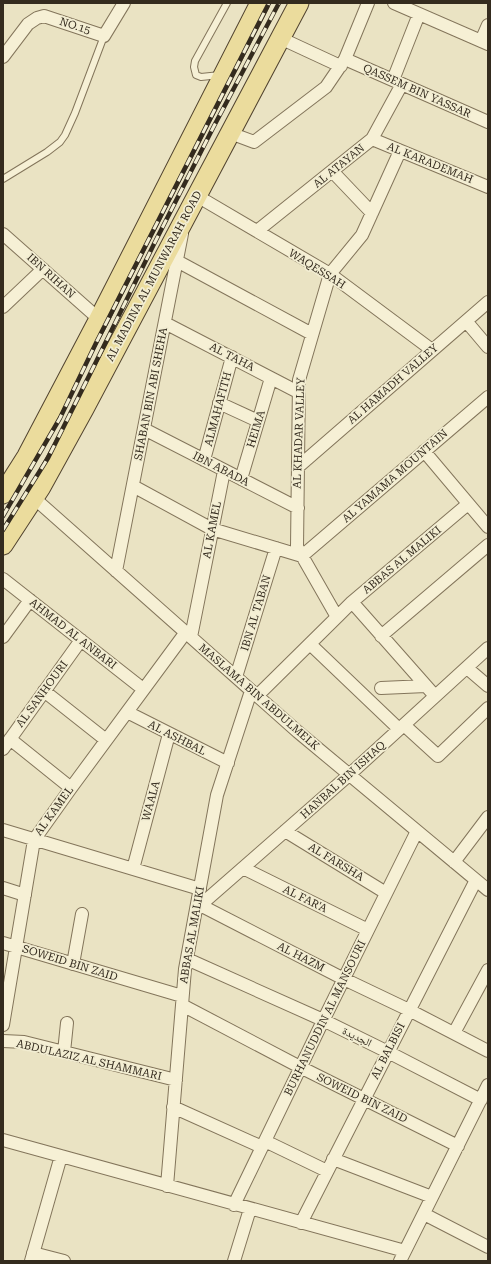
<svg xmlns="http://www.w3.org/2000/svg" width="491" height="1264" font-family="'Roboto Serif','Noto Naskh Arabic',serif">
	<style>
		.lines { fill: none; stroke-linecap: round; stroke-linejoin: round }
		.lane-casing { stroke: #83755b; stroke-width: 8 }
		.street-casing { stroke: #83755b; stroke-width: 14 }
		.primary-casing { stroke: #51432f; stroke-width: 21 }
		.lane { stroke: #f6f0d5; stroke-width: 6 }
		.street { stroke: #f6f0d5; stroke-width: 12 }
		.primary { stroke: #ebdc9d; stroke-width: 19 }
		.rail-casing { stroke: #342b1e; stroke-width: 4.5 }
		.rail { stroke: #f2edd2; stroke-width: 3; stroke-dasharray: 9; stroke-linecap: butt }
		.labels { text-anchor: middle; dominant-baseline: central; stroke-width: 3.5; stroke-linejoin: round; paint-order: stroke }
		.street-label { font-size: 11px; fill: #342b1e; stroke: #f2edd2 }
	</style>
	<rect width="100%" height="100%" fill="#eae3c3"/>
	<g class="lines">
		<defs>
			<path id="lane" d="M220,75L201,77L196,75L194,67L195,61L227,3
				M3,179L47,152L60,142L65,135L75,113L104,36"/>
			<path id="street" d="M394,3L488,44
				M280,38L336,64L341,66
				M481,41L488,25
				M3,57L28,24L37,18L44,16L104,36L124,3
				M345,59L488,122
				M393,80L419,14
				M230,133L254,142L326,87L345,59L368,3
				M372,139L488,187
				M332,171L372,213
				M197,196L330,274L432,350
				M257,231L372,139L402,84
				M3,234L99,319
				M177,261L312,334
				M3,307L43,269
				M466,321L488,347
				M165,323L298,392
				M219,403L258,421
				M144,429L298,508
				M424,451L488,527
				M204,460L232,357
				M298,467L488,302
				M241,479L271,378
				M133,486L212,529L302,556L488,397
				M34,498L298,732L488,890
				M116,571L182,234
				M3,579L143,689
				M352,602L435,696
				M337,617L352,602L468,504
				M381,636L488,545
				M3,637L30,600
				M191,637L224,471
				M310,644L399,729
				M467,668L488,686
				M236,677L276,548
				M381,688L426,686
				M44,691L106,740
				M257,696L337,617L297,547L299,380L330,274L362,235L400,151
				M127,712L228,763
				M404,725L438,756L488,708
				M10,739L71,788
				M3,749L81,640
				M3,830L200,889
				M285,831L386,893
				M454,862L488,817
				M243,868L368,930
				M133,869L169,734
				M3,888L25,895
				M200,905L344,979L409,1010L488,1051
				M196,909L349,775L488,648
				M3,943L182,996
				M187,959L323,1020L388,1052L481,1100
				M73,964L82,914
				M182,1005L300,1067L458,1146
				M3,1025L34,840L71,788L186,632
				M454,1033L488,970
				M3,1041L24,1042L176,1080
				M64,1052L67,1023
				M173,1107L262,1147
				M3,1140L405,1251
				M265,1141L327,1171
				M333,1159L432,1197
				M167,1186L185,969L217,795L251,691
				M234,1205L320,1027L417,831
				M424,1214L488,1247
				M301,1223L476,880
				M33,1253L64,1261
				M31,1261L61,1156
				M234,1261L250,1209
				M400,1261L488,1085"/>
			<path id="primary" d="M3,494L27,456L99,319L260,3
				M3,545L41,487L84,409L299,3"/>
		</defs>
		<use href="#lane" class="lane-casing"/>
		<use href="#street" class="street-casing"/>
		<use href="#primary" class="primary-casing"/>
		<use href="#lane" class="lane"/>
		<use href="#street" class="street"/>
		<use href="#primary" class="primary"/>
		<defs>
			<path id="rail" d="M3,516L60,418L97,341L269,3
				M3,530L48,458L94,366L154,244L214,126L279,3"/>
		</defs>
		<use href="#rail" class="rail-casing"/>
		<use href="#rail" class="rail"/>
	</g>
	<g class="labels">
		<g class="street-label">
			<text transform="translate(75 26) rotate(18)">NO.15</text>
			<text transform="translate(417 91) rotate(24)">QASSEM BIN YASSAR</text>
			<text transform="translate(430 163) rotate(22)">AL KARADEMAH</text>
			<text transform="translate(339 166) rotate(-39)">AL ATAYAN</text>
			<text transform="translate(317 269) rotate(32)">WAQESSAH</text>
			<text transform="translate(51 276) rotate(42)">IBN RIHAN</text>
			<text transform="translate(154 276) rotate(-62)">AL MADINA AL MUNWARAH ROAD</text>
			<text transform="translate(232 357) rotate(27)">AL TAHA</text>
			<text transform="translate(393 384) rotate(-41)">AL HAMADH VALLEY</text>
			<text transform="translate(151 394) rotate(-79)">SHABAN BIN ABI SHEHA</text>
			<text transform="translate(218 409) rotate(-75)">ALMAHAFITH</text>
			<text transform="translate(256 429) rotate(-73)">HEIMA</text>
			<text transform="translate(299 433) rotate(-88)">AL KHADAR VALLEY</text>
			<text transform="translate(221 469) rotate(27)">IBN ABADA</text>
			<text transform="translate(395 476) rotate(-41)">AL YAMAMA MOUNTAIN</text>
			<text transform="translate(212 530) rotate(-79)">AL KAMEL</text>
			<text transform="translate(402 560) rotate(-40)">ABBAS AL MALIKI</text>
			<text transform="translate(256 613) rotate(-73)">IBN AL TABAN</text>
			<text transform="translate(73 634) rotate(38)">AHMAD AL ANBARI</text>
			<text transform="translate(42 694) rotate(-54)">AL SANHOURI</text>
			<text transform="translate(259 697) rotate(41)">MASLAMA BIN ABDULMELK</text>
			<text transform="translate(177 738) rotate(27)">AL ASHBAL</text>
			<text transform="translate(343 780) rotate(-42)">HANBAL BIN ISHAQ</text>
			<text transform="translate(151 801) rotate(-75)">WAALA</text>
			<text transform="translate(54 811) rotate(-54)">AL KAMEL</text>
			<text transform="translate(336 862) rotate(31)">AL FARSHA</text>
			<text transform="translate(305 899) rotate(26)">AL FAR'A</text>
			<text transform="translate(192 935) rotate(-80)">ABBAS AL MALIKI</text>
			<text transform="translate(301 957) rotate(27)">AL HAZM</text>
			<text transform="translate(70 963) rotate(17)">SOWEID BIN ZAID</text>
			<text transform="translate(325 1018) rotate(-64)">BURHANUDDIN AL MANSOURI</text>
			<text transform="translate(357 1037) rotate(26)">الجديدة</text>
			<text transform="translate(388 1051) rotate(-63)">AL BALBISI</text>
			<text transform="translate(89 1060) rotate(13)">ABDULAZIZ AL SHAMMARI</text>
			<text transform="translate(362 1098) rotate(26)">SOWEID BIN ZAID</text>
		</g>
	</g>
	<rect width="491" height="1264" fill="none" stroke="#342b1e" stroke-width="8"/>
</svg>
